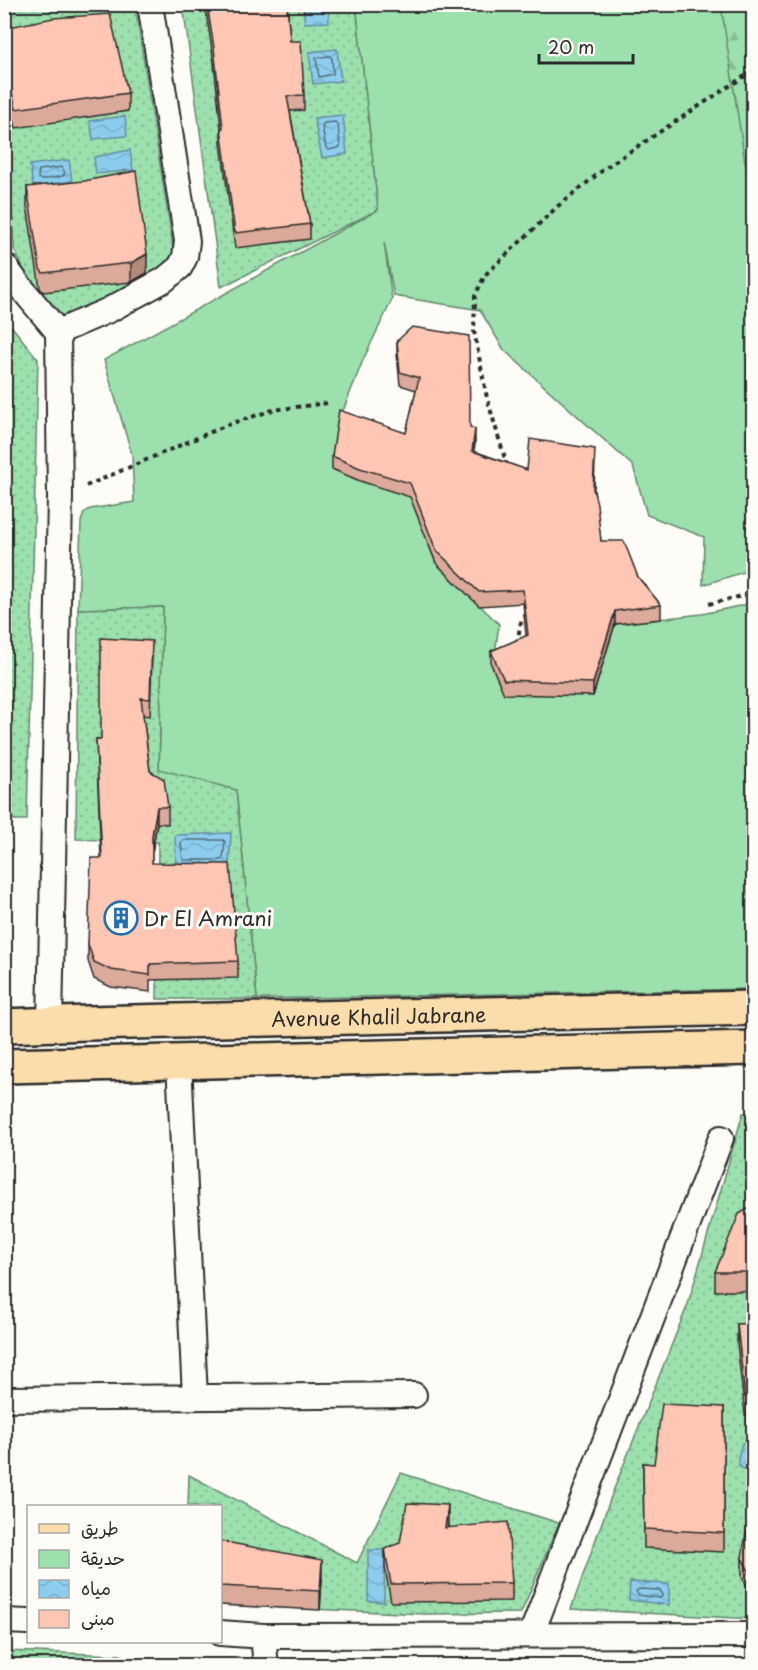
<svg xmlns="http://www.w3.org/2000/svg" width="758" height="1670" font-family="'Playpen Sans','Playpen Sans Arabic',sans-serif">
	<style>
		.green { fill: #9be0ad; stroke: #63866c; stroke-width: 1.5 }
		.forest { fill: url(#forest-firs); stroke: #63866c; stroke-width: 1.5 }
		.garden { fill: url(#garden-dots); stroke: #63866c; stroke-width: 1.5 }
		.water { fill: url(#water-waves); stroke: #658c9f; stroke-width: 1.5 }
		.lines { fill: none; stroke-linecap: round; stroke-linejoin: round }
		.shore { stroke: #526c79; stroke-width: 1.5 }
		.minor-casing { stroke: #2b2b2b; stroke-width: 28 }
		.primary-casing { stroke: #2b2b2b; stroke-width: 38 }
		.path { stroke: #2b2b2b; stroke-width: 4; stroke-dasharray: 4.5 4.5; stroke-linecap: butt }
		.minor { stroke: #fdfcf7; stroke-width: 24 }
		.primary { stroke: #faddab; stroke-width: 33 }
		.wall { fill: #dbaa9a; stroke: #2b2b2b; stroke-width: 1.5 }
		.shaded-wall { fill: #b28b7d; stroke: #2b2b2b; stroke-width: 1.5 }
		.building { fill: #ffc6b3; stroke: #2b2b2b; stroke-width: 1.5 }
		.labels { text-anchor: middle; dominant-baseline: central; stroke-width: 6; stroke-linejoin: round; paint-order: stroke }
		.poi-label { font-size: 20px; fill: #2b2b2b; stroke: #fdfcf7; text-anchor: start }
		.street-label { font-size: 20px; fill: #2b2b2b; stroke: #fdfcf7 }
	</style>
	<defs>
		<pattern id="forest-firs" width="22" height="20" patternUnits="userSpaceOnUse" patternTransform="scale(1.5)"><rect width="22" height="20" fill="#9be0ad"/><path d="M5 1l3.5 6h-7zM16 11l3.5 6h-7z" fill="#86c095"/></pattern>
		<pattern id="garden-dots" width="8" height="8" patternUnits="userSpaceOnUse" patternTransform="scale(1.5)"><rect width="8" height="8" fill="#9be0ad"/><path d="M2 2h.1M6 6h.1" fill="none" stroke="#86c095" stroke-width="1.8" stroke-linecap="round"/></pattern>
		<pattern id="water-waves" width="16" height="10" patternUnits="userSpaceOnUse" patternTransform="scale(1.5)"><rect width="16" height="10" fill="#8ccded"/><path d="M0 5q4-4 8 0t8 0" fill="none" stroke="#79b0cb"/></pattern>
	</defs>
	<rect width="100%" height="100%" fill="#fdfcf7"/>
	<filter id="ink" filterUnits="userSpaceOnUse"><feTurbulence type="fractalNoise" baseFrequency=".0167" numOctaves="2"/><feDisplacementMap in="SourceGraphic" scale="12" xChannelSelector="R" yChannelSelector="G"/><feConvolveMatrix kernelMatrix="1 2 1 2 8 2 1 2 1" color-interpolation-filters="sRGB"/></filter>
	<g filter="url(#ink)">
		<path class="green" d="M356,5H753V569L703,585L704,537L647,515L633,466L504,350L480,310L394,296L384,242L392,300L363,360L341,416L332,469L360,481L410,496L436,563L499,624L493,668L615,624L702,614L753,603V989L257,999L236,790L159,770L163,607L78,609L81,522L84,513L90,509L134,502L132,455L104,360L378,210Z"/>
		<path class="forest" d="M721,5H753V195L745,162Z"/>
		<path class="garden" d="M57,4L135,5L175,259L165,270L65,323L35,294L14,249L10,178L5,145L4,8Z
			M183,5H356L378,210L221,287Z
			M4,317L38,359L27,820H4Z
			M163,607L159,769L236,790L257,999H157L158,842L76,839L78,609Z
			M743,1113H753V1619L571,1609L612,1494L688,1304Z
			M401,1473L559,1523L521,1613L425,1614L221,1605L220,1506H188L189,1475L357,1563Z
			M5,1651L121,1655L122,1665H5Z
			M754,1662L753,1666H495L494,1664Z"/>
		<path class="water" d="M303,5H328L329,22L305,23Z
			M337,49L341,81L313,84L309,52Z
			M343,115L347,154L322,158L314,118Z
			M125,116L127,136L93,139L90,121Z
			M130,150L133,170L96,174L94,157Z
			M69,160L72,181L33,187L30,165Z
			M231,833L229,866L176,867L175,835Z
			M742,1443H753V1475L739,1466L738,1457Z
			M368,1550H385L384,1602L368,1601Z
			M630,1582L669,1584V1605L629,1600Z"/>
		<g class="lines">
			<path class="shore" d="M329,56L332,58L333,74L319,77L316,58Z
				M335,122L338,125L340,147L329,150L326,148L322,126L324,123Z
				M62,167L65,173L63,176L41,180L38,178L39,170Z
				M184,840H223L225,842L223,858L221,860H183L181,843Z
				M639,1589L660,1590L663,1595L660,1598L638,1595L636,1591Z"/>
			<defs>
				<path id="minor" d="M4,265L18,284L58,332
					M50,1025L60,496L58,332L109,310L164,280L180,267L185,257L187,241L150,4
					M179,1062L195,1397
					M4,1399L414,1395
					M4,1621L28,1622
					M220,1633L263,1636L754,1635
					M531,1635L721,1138
					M263,1636L266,1666"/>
				<g id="primary">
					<path id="s1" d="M4,1026L87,1023L754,1008"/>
					<path d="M4,1066L754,1048"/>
				</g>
			</defs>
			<use href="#minor" class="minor-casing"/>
			<use href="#primary" class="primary-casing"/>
			<path class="path" d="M752,4L754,11
				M507,466L487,398L474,331L475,296L485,275L558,206L608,166L754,70
				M86,486L227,425L273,410L328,403
				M709,604L754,593
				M517,643L521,622L527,614"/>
			<use href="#minor" class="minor"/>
			<use href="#primary" class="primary"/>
		</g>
		<path class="wall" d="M205,4H287L290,41L304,95V110L290,111L310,224V239L235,248L221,143V128L214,63Z
			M4,28L128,93V111L16,128L4,78Z
			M27,187L147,273L131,282L43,292L40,288L27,206Z
			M397,341L470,427L475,443L474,451L527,470L595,462L594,490L601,541L638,577L661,605V619L615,624L593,696L504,694L491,664V651L526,636L523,603L479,606L436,563L410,497L360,481L332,469V456L406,433L416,390L400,385L397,354Z
			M4,448H10L8,551H5L8,708L9,725L5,814H4Z
			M152,657L150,716L143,715L150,771L168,807V824L157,823L152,853V863L238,961V978L150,980V992L111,987L94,979L88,961V944L101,858L96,739H101Z
			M753,1206V1291H715V1272Z
			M753,1323V1414L745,1415L737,1343V1324Z
			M724,1407V1552L644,1548L643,1463L654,1464Z
			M448,1524V1527L512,1583V1601L391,1602L385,1568V1549Z
			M753,1526V1597L742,1577V1558Z
			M220,1541L322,1579L320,1610L220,1605Z"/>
		<path class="shaded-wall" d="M147,254V273L131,282V263Z
			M475,429V443L472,464V451Z
			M615,611V624L593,696V683Z
			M9,708V725L5,814V797Z
			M157,807V823L152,853V836Z
			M448,1505V1524L445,1546V1528Z
			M322,1560V1579L320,1610V1591Z"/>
		<path class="building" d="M207,4H287L290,41H301L304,95L287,96L310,224L235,233L221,128H223L214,48Z
			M110,14L128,93L16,109L4,60V28L53,18Z
			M136,171L147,254L131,263L43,273L40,269L27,187L84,181Z
			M412,327L469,336L470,427L475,429L472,451L527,470L530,439L595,449L593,489L597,504L601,541H624L638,577L661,605L615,611L593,683L504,680L491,651L528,635L523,590L479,592L436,550L410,483L360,468L332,456L339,410L406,433L419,378L400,372L397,341Z
			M4,448H10L8,533H4Z
			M4,541L8,708H9L5,797H4Z
			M101,638L152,641L150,699L141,698L150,771L164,779L168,807H157L152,836V863L230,864L238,961L150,964V975L111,970L94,962L88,944L91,858H102L96,739H101Z
			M753,1206V1272H715L739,1214Z
			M753,1323V1395L745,1397L737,1324Z
			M662,1404L724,1407V1533L644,1529L643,1463L654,1464Z
			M407,1503L448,1505L445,1528L508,1522L512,1583L391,1584L385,1549L400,1543Z
			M753,1526V1578L742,1558L746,1533Z
			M220,1541L322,1560L320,1591L220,1586Z"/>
	</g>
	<defs>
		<symbol id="building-ring" viewBox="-11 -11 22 22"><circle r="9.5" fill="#fdfcf7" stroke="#1f6fb2" stroke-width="1.5"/><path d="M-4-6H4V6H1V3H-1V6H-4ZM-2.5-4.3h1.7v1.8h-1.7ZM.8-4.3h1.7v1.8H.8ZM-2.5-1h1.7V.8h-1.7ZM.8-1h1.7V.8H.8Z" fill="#1f6fb2"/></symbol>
	</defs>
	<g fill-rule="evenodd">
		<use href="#building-ring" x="102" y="899" width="38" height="38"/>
	</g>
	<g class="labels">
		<g class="poi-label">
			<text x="144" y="918">Dr El Amrani</text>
		</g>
		<g class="street-label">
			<text stroke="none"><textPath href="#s1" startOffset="375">Avenue Khalil Jabrane</textPath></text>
		</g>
	</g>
	<rect width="758" height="1670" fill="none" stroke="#fdfcf7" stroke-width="24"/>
	<rect x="12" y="12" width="734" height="1646" fill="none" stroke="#2b2b2b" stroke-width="2" filter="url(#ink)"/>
	<rect x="27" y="1505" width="195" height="138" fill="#fdfcf7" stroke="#a9a8a5" stroke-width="1.5"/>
	<rect x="39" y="1524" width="30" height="9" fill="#faddab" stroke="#a9a8a5" stroke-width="1.5"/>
	<text x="81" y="1535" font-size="18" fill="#2b2b2b">طريق</text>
	<rect x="39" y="1550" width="30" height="18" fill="#9be0ad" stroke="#a9a8a5" stroke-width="1.5"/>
	<text x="81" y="1565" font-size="18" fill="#2b2b2b">حديقة</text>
	<rect x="39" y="1580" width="30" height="18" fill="url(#water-waves)" stroke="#a9a8a5" stroke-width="1.5"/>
	<text x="81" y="1595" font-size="18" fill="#2b2b2b">مياه</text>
	<rect x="39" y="1610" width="30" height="18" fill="#ffc6b3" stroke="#a9a8a5" stroke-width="1.5"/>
	<text x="81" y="1625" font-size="18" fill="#2b2b2b">مبنى</text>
	<path d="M539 54v9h94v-9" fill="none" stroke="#2b2b2b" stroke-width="3"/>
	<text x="548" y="54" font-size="18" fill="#2b2b2b" stroke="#fdfcf7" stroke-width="4.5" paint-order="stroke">20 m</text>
</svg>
